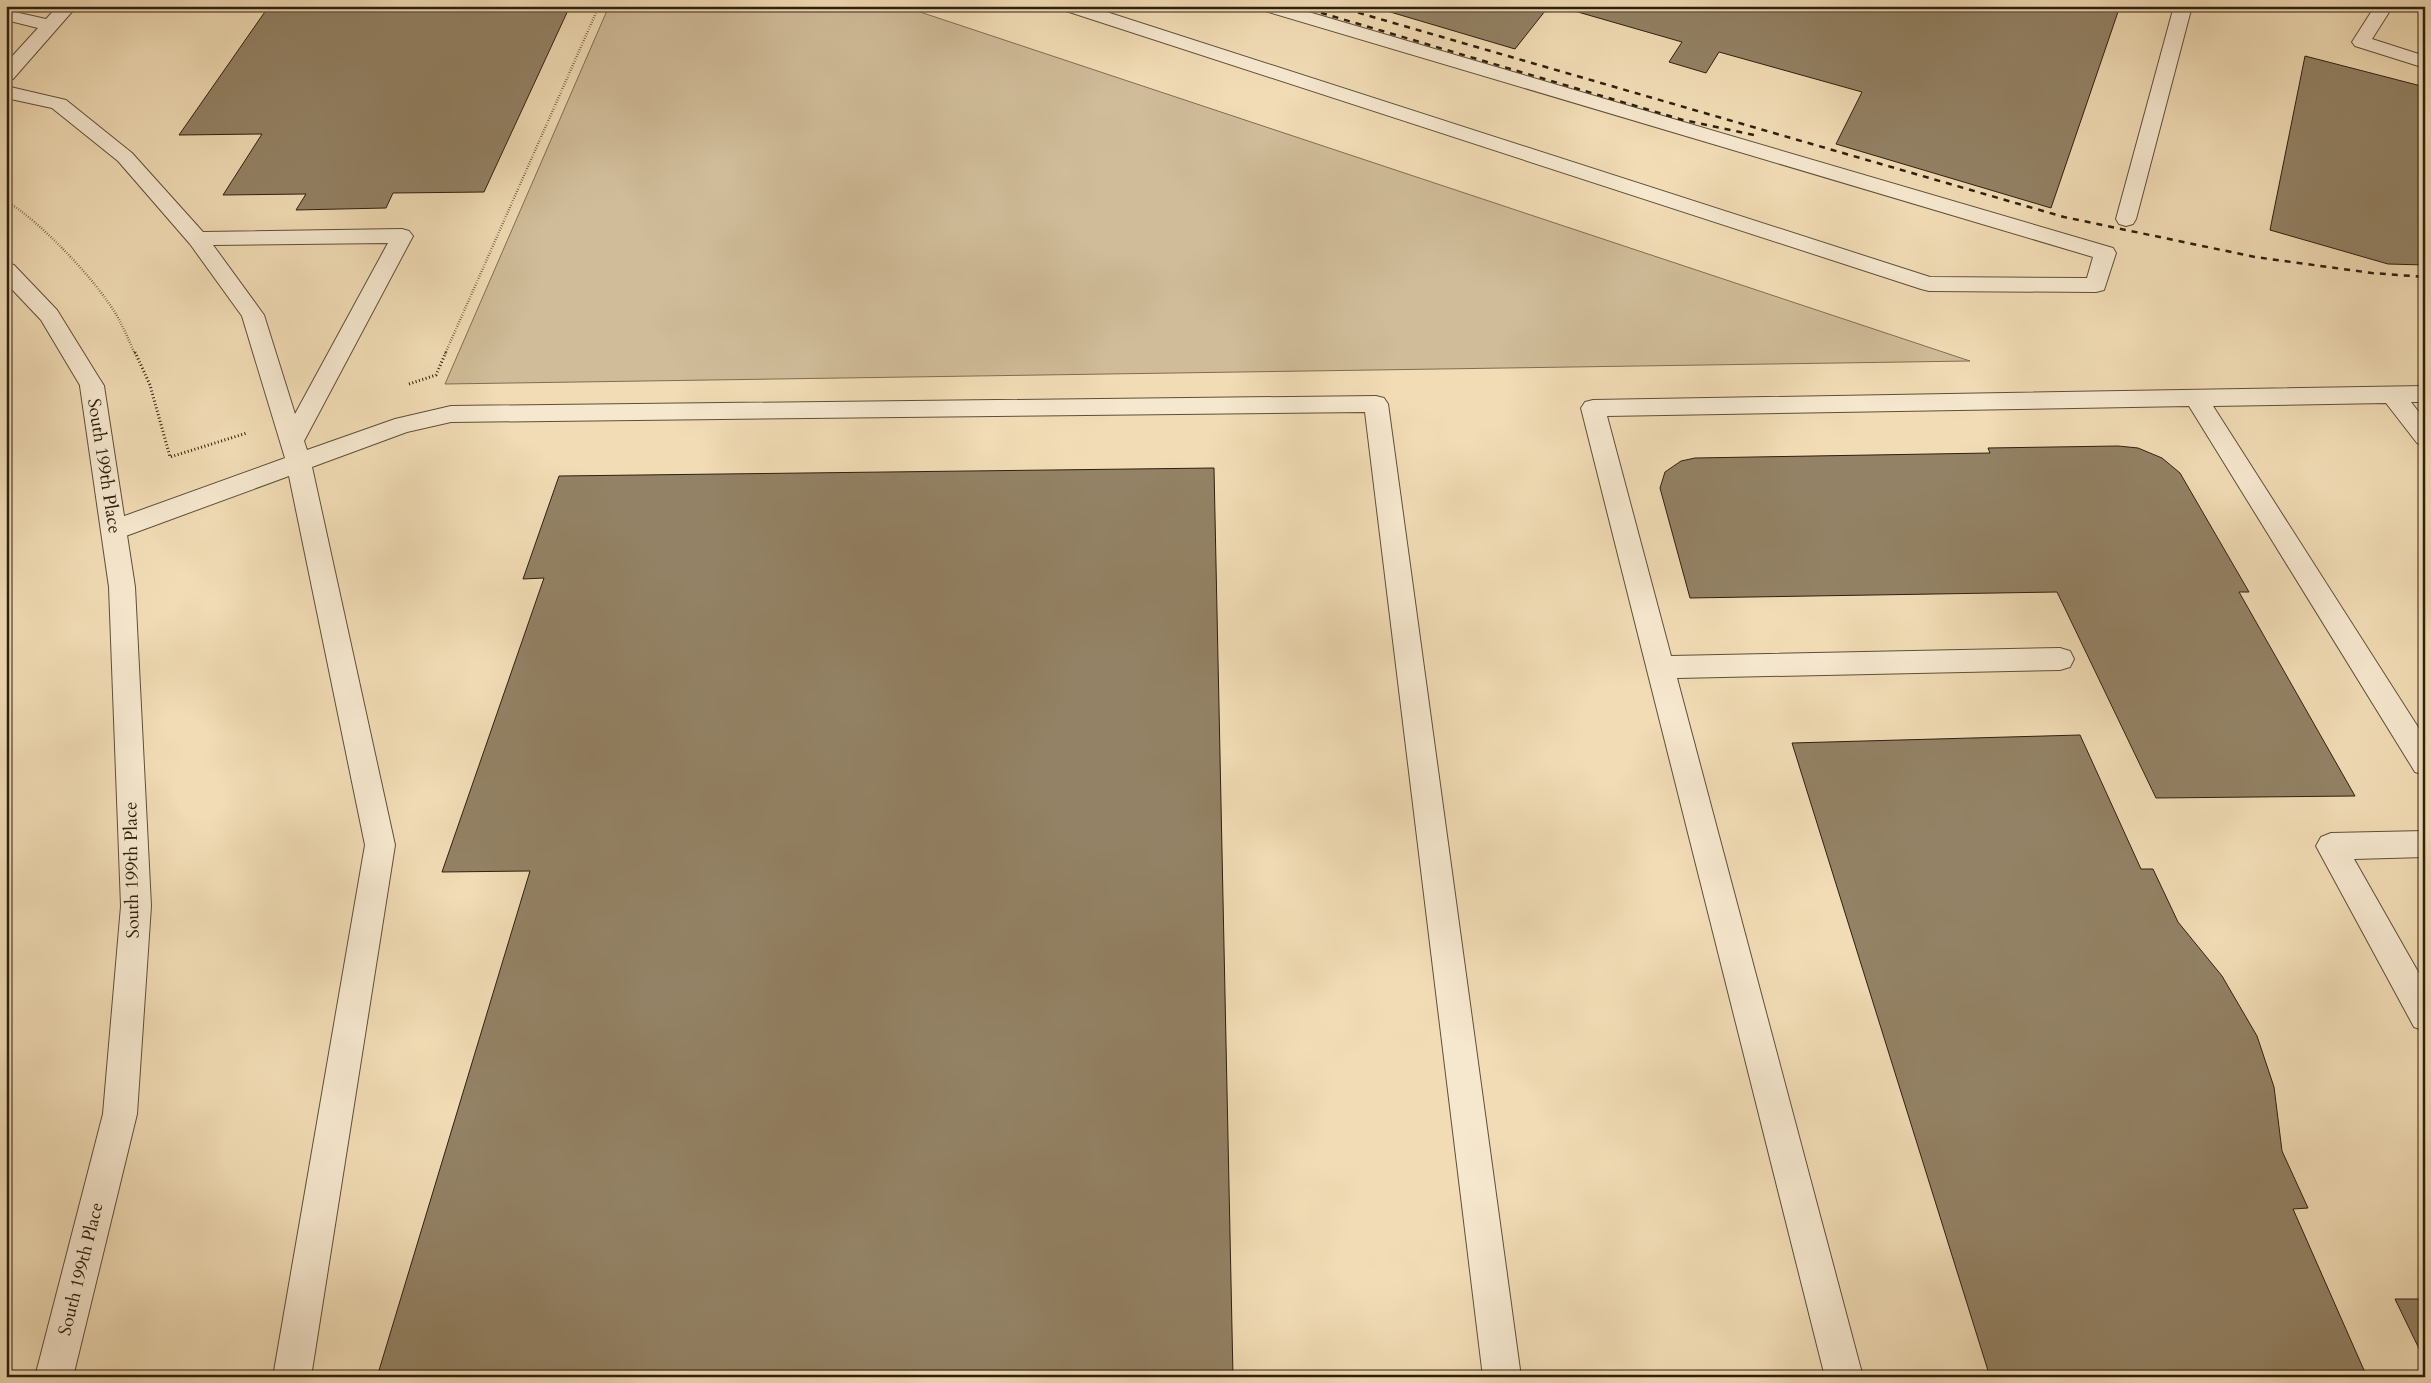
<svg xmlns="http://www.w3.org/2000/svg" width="2431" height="1383" font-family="Cardo,serif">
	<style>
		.green { fill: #d0bc99; stroke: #7f6e54 }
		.building { fill: #938265; stroke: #2e200e }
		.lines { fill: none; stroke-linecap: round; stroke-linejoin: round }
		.service-casing { stroke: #5f4f38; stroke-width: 2 }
		.minor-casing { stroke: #5f4f38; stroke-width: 2 }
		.tertiary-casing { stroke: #5f4f38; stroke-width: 2 }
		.path-far1 { stroke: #2e200e; stroke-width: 2.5; stroke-dasharray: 0.5 2; stroke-linecap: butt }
		.path { stroke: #2e200e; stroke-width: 3; stroke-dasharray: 1 2.5; stroke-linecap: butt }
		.service { fill: #f6e8cf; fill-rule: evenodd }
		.minor { fill: #f6e8cf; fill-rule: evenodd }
		.tertiary { fill: #f6e8cf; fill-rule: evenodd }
		.rail { stroke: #2e200e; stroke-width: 2.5; stroke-dasharray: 6 6; stroke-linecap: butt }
		.labels { text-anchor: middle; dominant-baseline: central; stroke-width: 4.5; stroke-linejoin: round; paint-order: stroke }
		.street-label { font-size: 18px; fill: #2e200e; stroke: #f6e8cf }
	</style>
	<rect width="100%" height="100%" fill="#f1dcb5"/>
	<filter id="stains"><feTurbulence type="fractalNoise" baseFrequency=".004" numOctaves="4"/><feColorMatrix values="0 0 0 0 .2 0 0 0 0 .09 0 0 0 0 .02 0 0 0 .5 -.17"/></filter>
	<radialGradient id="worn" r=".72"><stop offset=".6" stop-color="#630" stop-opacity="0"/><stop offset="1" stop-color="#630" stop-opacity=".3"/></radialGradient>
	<path class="green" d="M609,6H902L1970,361L445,384Z"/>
	<path class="building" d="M269,6H570L484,192L393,193L386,208L296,210L306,194L223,195L262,134L179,135Z
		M1370,6H1549L1515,49Z
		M1557,6H2120L2051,208L1836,144L1862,92L1719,52L1706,73L1669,62L1682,42Z
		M2305,56L2425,87V265L2388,264L2270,230Z
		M2118,446L2138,448L2162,458L2180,473L2249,592H2239L2355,796L2156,798L2057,592L1690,598L1660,488L1665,472L1681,461L1695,458L1990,453L1988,448Z
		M1214,468L1233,1377H377L530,871L442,872L544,578L523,579L559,476Z
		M2080,735L2141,869H2153L2178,922L2222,976L2257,1036L2274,1087L2282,1151L2308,1208L2293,1209L2367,1377H1990L1792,743Z
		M2395,1299H2425V1361Z"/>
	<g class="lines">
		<defs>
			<path id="service" d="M58,6H77L13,79L6,81V63L38,28L6,20V10L46,19Z
				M1060,6H1088L1930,277L2087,278L2093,257L1262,10L1259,6H1288L2113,248L2116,253L2104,290L2096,292L1929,291L1921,289L1063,10Z
				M2174,6H2192L2136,219L2133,224L2126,226L2119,224L2116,219Z
				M2375,6H2393L2372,39L2425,56V68L2355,46L2352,42Z
				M6,86L66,100L132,153L203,232L402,229L409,231L413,236L304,441L307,450L395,419L451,406L1376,396L1384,398L1388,404L1521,1377H1483L1365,412L451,422L407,432L312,467L395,845L311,1377H273L365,845L289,476L123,537L114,540L105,537L101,530L105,523L285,458L242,316L190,244L118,161L52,108L6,98ZM388,243L295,414L264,315L213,245Z
				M2425,386V402H2411L2425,420V446L2417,443L2386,403L2213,406L2425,738V775L2415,772L2189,406L1607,416L1671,656L2060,648L2070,651L2074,659L2070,667L2060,670L1677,678L1863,1377H1825L1581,408L1585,402L1593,400Z
				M2425,831V857L2354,859L2425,984V1031L2414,1027L2316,846L2321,837L2331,833Z"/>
			<path id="minor" d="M92,378L100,380L104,386L135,587L151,906L137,1114L73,1377H35L103,1114L121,906L109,587L80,386L84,380Z"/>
			<path id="tertiary" d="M6,263L14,265L57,310L104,386L100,392L92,394L84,392L41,320L6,283Z"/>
		</defs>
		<use href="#service" class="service-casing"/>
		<use href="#minor" class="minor-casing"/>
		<use href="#tertiary" class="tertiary-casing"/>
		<path class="path-far1" d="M6,201C40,221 97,281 117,316C124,328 129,341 135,354
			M445,354L599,6"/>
		<path class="path" d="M135,352L150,385L170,457L247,433
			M409,384L436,375L446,352"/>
		<use href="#service" class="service"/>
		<use href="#minor" class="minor"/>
		<use href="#tertiary" class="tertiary"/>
		<path class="rail" d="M1298,6L1683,120L1754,135
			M1335,6L2064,217L2255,257L2372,273L2425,277"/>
	</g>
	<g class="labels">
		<g class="street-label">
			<text transform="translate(104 466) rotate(81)">South 199th Place</text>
			<text transform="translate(132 870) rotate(-91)">South 199th Place</text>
			<text transform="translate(81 1269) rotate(-76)">South 199th Place</text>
		</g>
	</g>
	<rect width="2431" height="1383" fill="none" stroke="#f1dcb5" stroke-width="25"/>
	<rect x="8" y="8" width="2416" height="1368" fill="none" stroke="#2e200e" stroke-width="2.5"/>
	<rect x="12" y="12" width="2406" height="1358" fill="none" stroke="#2e200e"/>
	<rect width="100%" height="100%" filter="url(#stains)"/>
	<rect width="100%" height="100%" fill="url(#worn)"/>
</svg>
